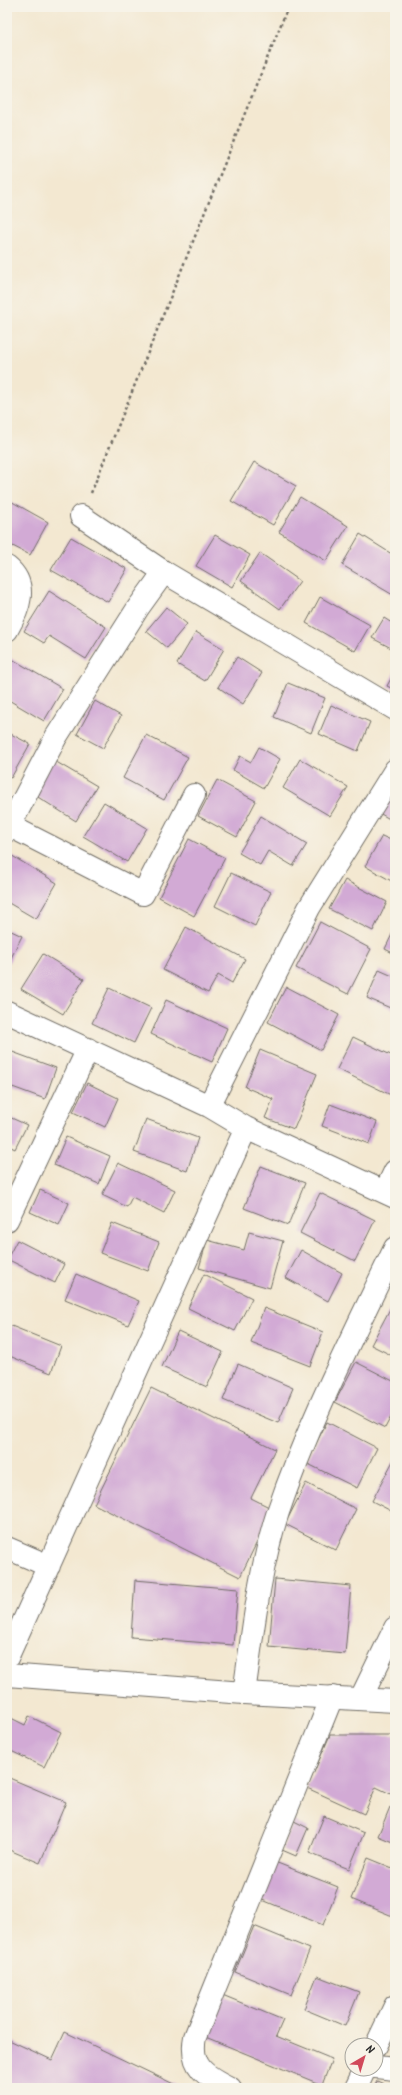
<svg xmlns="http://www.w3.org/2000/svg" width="402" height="2095" font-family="Kalam,sans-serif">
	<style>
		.building { fill: #d2aad5 }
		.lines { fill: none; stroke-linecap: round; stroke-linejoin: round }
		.minor-casing { stroke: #716d65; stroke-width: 24 }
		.tertiary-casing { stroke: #716d65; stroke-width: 24 }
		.path { stroke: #716d65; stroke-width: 2.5; stroke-dasharray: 3 3; stroke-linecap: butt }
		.minor { stroke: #fff; stroke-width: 22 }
		.tertiary { stroke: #fff; stroke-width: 22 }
	</style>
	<rect width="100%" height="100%" fill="#f7f3e8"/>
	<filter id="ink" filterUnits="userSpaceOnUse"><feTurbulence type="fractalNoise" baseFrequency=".025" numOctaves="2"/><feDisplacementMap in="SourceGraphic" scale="8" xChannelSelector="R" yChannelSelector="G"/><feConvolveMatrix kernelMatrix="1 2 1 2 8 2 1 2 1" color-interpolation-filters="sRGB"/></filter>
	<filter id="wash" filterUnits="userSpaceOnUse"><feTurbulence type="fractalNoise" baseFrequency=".012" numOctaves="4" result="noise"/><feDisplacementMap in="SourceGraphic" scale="16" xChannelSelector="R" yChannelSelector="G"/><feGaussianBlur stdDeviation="0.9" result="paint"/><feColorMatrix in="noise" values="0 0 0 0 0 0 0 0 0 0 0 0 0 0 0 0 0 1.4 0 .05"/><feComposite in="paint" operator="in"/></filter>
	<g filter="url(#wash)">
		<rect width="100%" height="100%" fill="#f3e8d1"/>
		<g id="blocks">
			<path class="building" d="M254,462L296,486L273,525L231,501Z
				M300,497L348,526L326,561L279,532Z
				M7,499L48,522L30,555L7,543Z
				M360,534L395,556V592L393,595L342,565Z
				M215,535L250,555L232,587L196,566Z
				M71,537L127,569L108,602L51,570Z
				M260,553L300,581L280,609L241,581Z
				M49,591L106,627L86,659L49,636L44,643L24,631Z
				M320,597L370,625L355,651L306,623Z
				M166,607L187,624L167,648L146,631Z
				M384,618L395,625V650L372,638Z
				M196,632L224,649L205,681L177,664Z
				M7,656L63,689L44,721L7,699Z
				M237,657L262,673L243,704L218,687Z
				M395,671V690L387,686Z
				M288,683L325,698L311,733L274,717Z
				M95,701L121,716L103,748L77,734Z
				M331,705L370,722L358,751L319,734Z
				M7,732L30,744L11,778L7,776Z
				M146,735L188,757L164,800L123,778Z
				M259,747L280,759L264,788L233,770L240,756L251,762Z
				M300,759L348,787L330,816L283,788Z
				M53,760L97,786L76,821L33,794Z
				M217,780L256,801L237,837L198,816Z
				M391,791L395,793V822L379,813Z
				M104,802L147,828L127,862L83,836Z
				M261,816L307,844L293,866L268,851L260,865L239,853Z
				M382,836L395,842V883L365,866Z
				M189,839L225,858L194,916L159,897Z
				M9,854L57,883L36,919L7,902V857Z
				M231,873L271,892L255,926L215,906Z
				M345,880L387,902L373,931L329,909Z
				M320,922L371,949L348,994L296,968Z
				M186,927L245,959L232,983L218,975L208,993L163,970Z
				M395,928V954L385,949Z
				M7,929L22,936L7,966Z
				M43,954L84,979L63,1014L21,989Z
				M379,970L395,977V1010L367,998Z
				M286,987L339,1015L321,1050L268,1022Z
				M109,988L151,1008L134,1043L92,1023Z
				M166,1000L227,1028L212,1062L151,1034Z
				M353,1037L395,1057V1086L391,1095L337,1069Z
				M7,1050L56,1068L45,1099L7,1085Z
				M260,1050L317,1074L294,1129L265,1118L273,1099L245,1087Z
				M87,1083L118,1098L105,1127L73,1112Z
				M330,1104L377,1122L369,1144L322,1126Z
				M7,1116L27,1125L15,1149L7,1145Z
				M146,1119L198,1138L187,1171L134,1152Z
				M66,1137L110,1156L99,1184L54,1165Z
				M118,1163L175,1190L164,1213L132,1197L127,1207L102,1195Z
				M261,1166L305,1183L288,1225L244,1208Z
				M40,1190L69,1203L59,1225L30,1212Z
				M320,1193L375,1220L355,1261L300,1233Z
				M112,1223L159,1242L148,1271L100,1253Z
				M249,1232L283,1241L270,1288L199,1268L207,1240L244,1250Z
				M17,1240L64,1264L55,1283L7,1259Z
				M301,1250L342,1273L328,1301L286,1278Z
				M76,1274L139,1301L128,1325L65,1299Z
				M204,1274L252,1298L235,1331L188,1308Z
				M392,1305L395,1306V1357L371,1345Z
				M264,1308L323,1332L310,1366L251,1343Z
				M9,1325L61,1346L51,1373L7,1355V1330Z
				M178,1331L223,1352L207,1387L162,1367Z
				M356,1362L395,1382V1409L385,1428L335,1402Z
				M238,1364L293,1388L278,1423L223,1400Z
				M151,1388L275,1449L251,1498L273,1509L240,1577L94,1504Z
				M327,1422L377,1448L357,1488L306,1463Z
				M393,1461L395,1462V1513L372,1501Z
				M306,1483L356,1509L336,1550L285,1524Z
				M275,1579L351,1586L345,1654L269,1647Z
				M135,1580L238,1589L233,1645L131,1637Z
				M7,1716L25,1725L29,1716L61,1732L44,1767L7,1749Z
				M330,1735H395V1796L376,1787L364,1814L307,1788Z
				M7,1777L66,1802L40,1863L7,1849Z
				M390,1807L395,1809V1843L378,1836Z
				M324,1816L364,1833L349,1869L309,1853Z
				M294,1821L308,1828L296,1856L282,1850Z
				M368,1858L395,1869V1917L351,1899Z
				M275,1862L338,1887L323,1925L260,1899Z
				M254,1926L310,1949L291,1995L235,1972Z
				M317,1976L359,1992L345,2026L304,2009Z
				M220,1994L283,2020L276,2036L332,2059L322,2085L203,2036Z
				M65,2032L182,2088H7V2039L52,2060Z
				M377,2081L393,2088H374Z"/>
		</g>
	</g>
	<g filter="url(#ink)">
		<use href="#blocks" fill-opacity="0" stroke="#716d65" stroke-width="1"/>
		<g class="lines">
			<defs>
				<path id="minor" d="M81,516L164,572L395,709
					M7,567C29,585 19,609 7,630
					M10,826L143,894L194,795
					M7,831L56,737L138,608L164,572
					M7,1012L209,1106L246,1128L395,1197
					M209,1106L309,908L395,770
					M385,1192L395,1171
					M7,1220L88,1049
					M7,1548L49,1566
					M7,1658L246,1128
					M244,1693C253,1632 259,1570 278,1512C309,1421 354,1334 395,1248
					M361,1698L395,1628
					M376,2046L395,2006
					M376,2067L395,2069
					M230,2088C206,2076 189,2067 195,2037L332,1697
					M356,2088L365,2069"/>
				<path id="tertiary" d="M7,1675L244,1693L395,1701"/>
			</defs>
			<use href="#minor" class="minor-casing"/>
			<use href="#tertiary" class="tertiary-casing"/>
			<path class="path" d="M91,493L288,7"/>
			<use href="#minor" class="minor"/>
			<use href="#tertiary" class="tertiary"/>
		</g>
	</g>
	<rect width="402" height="2095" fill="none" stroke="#f7f3e8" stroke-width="24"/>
	<g transform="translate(364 2057) rotate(38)"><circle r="19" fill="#f7f3e8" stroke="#a5a39c"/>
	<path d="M0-3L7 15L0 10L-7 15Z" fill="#d1495b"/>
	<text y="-6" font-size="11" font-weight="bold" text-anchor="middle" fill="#2b2b2b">N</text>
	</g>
</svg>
